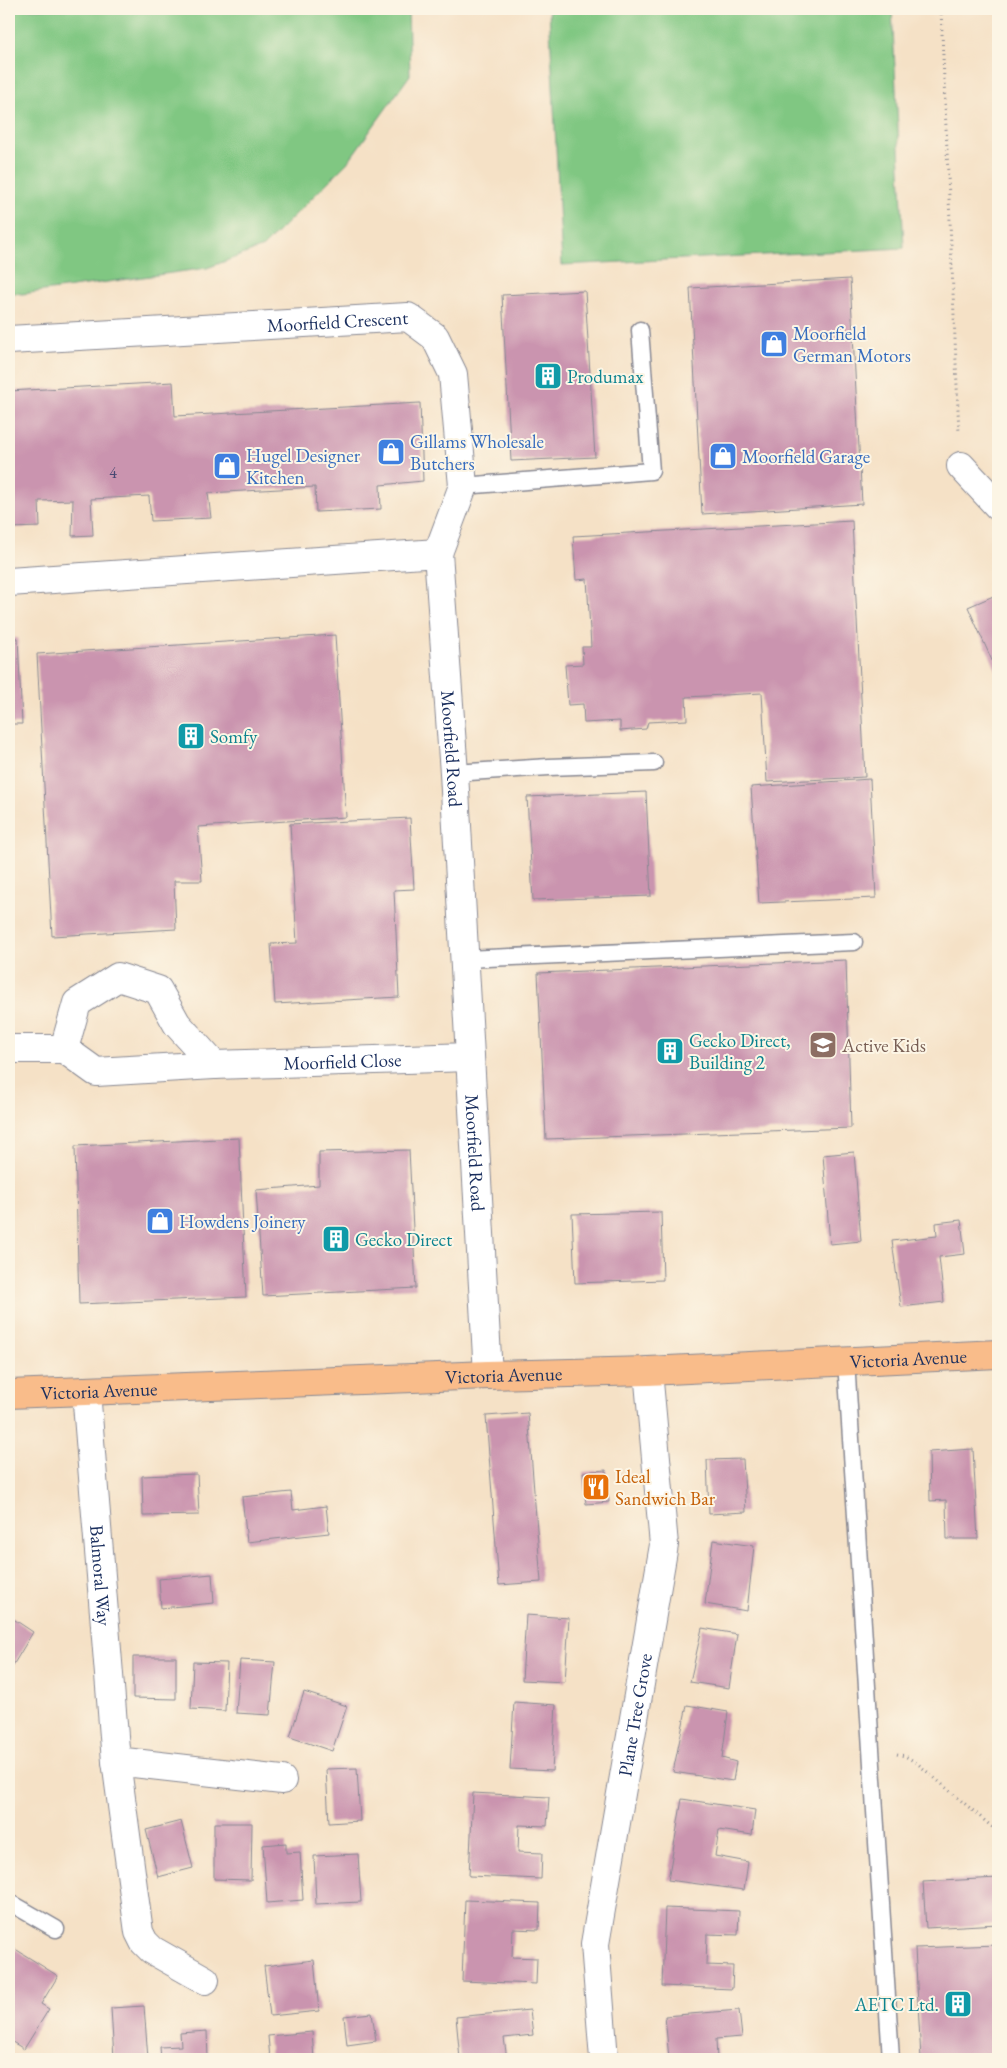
<svg xmlns="http://www.w3.org/2000/svg" width="1007" height="2068" font-family="'EB Garamond',serif">
	<style>
		.green { fill: #80c782; stroke: #4e7b70 }
		.building { fill: #ca94af }
		.lines { fill: none; stroke-linecap: round; stroke-linejoin: round }
		.lane-casing { stroke: #888892; stroke-width: 19 }
		.street-casing { stroke: #888892; stroke-width: 30 }
		.highway-casing { stroke: #888892; stroke-width: 30 }
		.path { stroke: #888892; stroke-width: 3; stroke-dasharray: 1 4; stroke-linecap: butt }
		.lane { stroke: #fff; stroke-width: 16 }
		.street { stroke: #fff; stroke-width: 28 }
		.highway { stroke: #f9bc8a; stroke-width: 28 }
		.labels { text-anchor: middle; dominant-baseline: central; stroke-width: 4; stroke-linejoin: round; paint-order: stroke }
		.number-label { font-size: 16px; fill: #474872 }
		.street-label { font-size: 19px; fill: #1b2f5e; stroke: #fcf5e5 }
		.shop-label { font-size: 19px; fill: #366cbe; stroke: #fcf5e5; text-anchor: start }
		.culture-label { font-size: 19px; fill: #0d838f; stroke: #fcf5e5; text-anchor: start }
		.education-label { font-size: 19px; fill: #785e54; stroke: #fcf5e5; text-anchor: start }
		.food-label { font-size: 19px; fill: #c56008; stroke: #fcf5e5; text-anchor: start }
	</style>
	<rect width="100%" height="100%" fill="#fcf5e5"/>
	<filter id="ink" filterUnits="userSpaceOnUse"><feTurbulence type="fractalNoise" baseFrequency=".02" numOctaves="2"/><feDisplacementMap in="SourceGraphic" scale="10" xChannelSelector="R" yChannelSelector="G"/><feConvolveMatrix kernelMatrix="1 2 1 2 8 2 1 2 1" color-interpolation-filters="sRGB"/></filter>
	<filter id="wash" filterUnits="userSpaceOnUse"><feTurbulence type="fractalNoise" baseFrequency=".0096" numOctaves="4" result="noise"/><feDisplacementMap in="SourceGraphic" scale="20" xChannelSelector="R" yChannelSelector="G"/><feGaussianBlur stdDeviation="1.12" result="paint"/><feColorMatrix in="noise" values="0 0 0 0 0 0 0 0 0 0 0 0 0 0 0 0 0 1.4 0 .05"/><feComposite in="paint" operator="in"/></filter>
	<g filter="url(#wash)">
		<rect width="100%" height="100%" fill="#f5e1c6"/>
		<path class="green" d="M9,9H408L410,75L347,163L263,247L207,268L22,294L9,292Z
			M549,9H892L904,248L562,265Z"/>
		<g id="blocks">
			<path class="building" d="M850,279L862,504L702,514L690,288Z
				M585,291L595,457L511,461L502,295Z
				M173,382L175,416L420,403L423,481L380,485L381,509L316,512L315,487L208,493L211,518L151,521L149,496L91,499L93,535L72,536L73,500L39,501L40,527L9,528V391Z
				M852,521L865,777L767,782L762,693L686,697L687,720L648,722L646,729L620,731V721L584,723L583,704L568,705L565,665L583,664L582,647H591L587,579L576,580L573,536Z
				M998,594V674L968,607Z
				M335,635L346,817L198,827L202,881H174L176,929L52,936L37,654Z
				M9,638H18L22,724H9Z
				M870,779L876,898L759,903L751,787Z
				M646,792L651,896L533,900L527,797Z
				M410,818L414,889L394,890L399,997L275,1004L271,944L297,943L290,824Z
				M846,960L851,1128L546,1139L538,973Z
				M239,1138L246,1297L79,1304L75,1146Z
				M409,1150L416,1288L263,1296L256,1190L319,1185V1152Z
				M854,1152L861,1241L830,1244L823,1155Z
				M661,1212L663,1280L575,1283L572,1214Z
				M961,1220L965,1254L939,1257L944,1302L901,1307L892,1241L937,1236L936,1223Z
				M528,1413L541,1582L499,1585L486,1416Z
				M973,1449L978,1539H947L946,1500L930,1501L929,1452Z
				M743,1459L746,1512L709,1514L707,1460Z
				M606,1470L609,1502L586,1504L583,1472Z
				M197,1474L199,1515L143,1516L142,1476Z
				M291,1492L293,1510L326,1506L329,1533L247,1542L242,1497Z
				M713,1540L754,1546L747,1611L705,1604Z
				M212,1574L214,1603L161,1608L159,1579Z
				M526,1615L569,1618L565,1682L522,1680Z
				M9,1616L33,1632L9,1672Z
				M702,1628L737,1634L729,1688L690,1682Z
				M133,1657H176V1699L133,1698Z
				M240,1660L275,1662L270,1715L236,1713Z
				M193,1662L227,1663L225,1711L191,1709Z
				M304,1692L347,1706L332,1751L290,1737Z
				M514,1702L556,1705L552,1771L510,1769Z
				M687,1705L728,1712L722,1758L736,1762L733,1781L673,1772Z
				M357,1768L360,1821L329,1823L326,1769Z
				M473,1793L549,1797L547,1826L519,1825L518,1852L542,1853L541,1879L469,1876Z
				M682,1799L755,1810L752,1835L719,1830L715,1856L748,1862L744,1890L668,1880Z
				M181,1821L193,1868L158,1877L146,1830Z
				M214,1823H252L251,1880L214,1879Z
				M286,1843V1853L300,1852L303,1900L267,1903L263,1845Z
				M358,1854L361,1902L316,1904L314,1856Z
				M998,1878V1924L926,1928L923,1882Z
				M465,1900L540,1903L539,1930L513,1929L512,1957L537,1958L536,1984L462,1981Z
				M665,1908L739,1911L738,1935L707,1934L706,1965L733,1966L732,1989L662,1986Z
				M9,1945L58,1976L41,2004L49,2009L24,2049L9,2040Z
				M998,1945V2059H921L915,1948Z
				M314,1960L319,2011L270,2016L264,1966Z
				M144,2006L148,2059H114L111,2008Z
				M530,2010L533,2035L504,2038L507,2059H460L456,2017Z
				M739,2010L742,2037L716,2039L717,2059H669L665,2016Z
				M372,2013L376,2041L347,2045L344,2016Z
				M207,2031L208,2059H161L160,2047L181,2046L180,2033Z
				M312,2032L314,2059H270L268,2036Z"/>
		</g>
	</g>
	<g filter="url(#ink)">
		<use href="#blocks" fill-opacity="0" stroke="#888892" stroke-width="1"/>
		<g class="lines">
			<defs>
				<path id="lane" d="M463,486L651,471L640,330
					M454,773L549,767L654,763
					M465,959L854,942
					M846,1361L891,2059
					M9,1902L56,1929"/>
				<g id="street">
					<path id="s1" d="M9,340L408,317L435,337L453,374L463,486L438,553"/>
					<path d="M961,466L998,506"/>
					<path id="s2" d="M9,582L438,553L454,773L488,1375"/>
					<path id="s3" d="M9,1049H64L96,1072L214,1065L470,1057"/>
					<path d="M64,1049L77,1003L118,977L158,990L177,1024L214,1065"/>
					<path id="s4" d="M86,1391L116,1761L139,1932L144,1942L152,1950L205,1980"/>
					<path d="M116,1761L282,1780"/>
					<path id="s5" d="M604,2059L595,1944L664,1545L648,1371"/>
				</g>
				<g id="highway">
					<path id="s6" d="M9,1394L488,1375L648,1371L998,1354"/>
				</g>
			</defs>
			<use href="#lane" class="lane-casing"/>
			<use href="#street" class="street-casing"/>
			<use href="#highway" class="highway-casing"/>
			<path class="path" d="M941,9L959,433
				M897,1754L905,1756L917,1763L998,1832"/>
			<use href="#lane" class="lane"/>
			<use href="#street" class="street"/>
			<use href="#highway" class="highway"/>
		</g>
	</g>
	<defs>
		<symbol id="shop-square" viewBox="-11 -11 22 22"><rect x="-9" y="-9" width="18" height="18" rx="4" fill="#3f7fe0" stroke="#fcf5e5"/><path d="M-5-2.5h2.3a2.7 3.5 0 0 1 5.4 0H5L5.5 6h-11ZM-1.5-2.5h3a1.5 2.3 0 0 0-3 0Z" fill="#fff"/></symbol>
		<symbol id="building-square" viewBox="-11 -11 22 22"><rect x="-9" y="-9" width="18" height="18" rx="4" fill="#0f9aa8" stroke="#fcf5e5"/><path d="M-4-6H4V6H1V3H-1V6H-4ZM-2.5-4.3h1.7v1.8h-1.7ZM.8-4.3h1.7v1.8H.8ZM-2.5-1h1.7V.8h-1.7ZM.8-1h1.7V.8H.8Z" fill="#fff"/></symbol>
		<symbol id="school-square" viewBox="-11 -11 22 22"><rect x="-9" y="-9" width="18" height="18" rx="4" fill="#8d6e63" stroke="#fcf5e5"/><path d="M0-5L7-2L0 1L-7-2ZM-4 1L0 2.5L4 1V4Q0 6-4 4Z" fill="#fff"/></symbol>
		<symbol id="restaurant-square" viewBox="-11 -11 22 22"><rect x="-9" y="-9" width="18" height="18" rx="4" fill="#e8710a" stroke="#fcf5e5"/><path d="M-5-6h1v4h1v-4h1v4h1v-4h1v5L-1.5 .5V6h-2V.5L-5-1ZM5-6V6H3V1.5H1.5Q1.5-4 5-6Z" fill="#fff"/></symbol>
	</defs>
	<g fill-rule="evenodd">
		<use href="#shop-square" x="758" y="328" width="32" height="32"/>
		<use href="#building-square" x="532" y="360" width="32" height="32"/>
		<use href="#shop-square" x="375" y="436" width="32" height="32"/>
		<use href="#shop-square" x="707" y="440" width="32" height="32"/>
		<use href="#shop-square" x="211" y="450" width="32" height="32"/>
		<use href="#building-square" x="175" y="720" width="32" height="32"/>
		<use href="#school-square" x="807" y="1029" width="32" height="32"/>
		<use href="#building-square" x="654" y="1035" width="32" height="32"/>
		<use href="#shop-square" x="144" y="1205" width="32" height="32"/>
		<use href="#building-square" x="320" y="1223" width="32" height="32"/>
		<use href="#restaurant-square" x="580" y="1471" width="32" height="32"/>
		<use href="#building-square" x="942" y="1988" width="32" height="32"/>
	</g>
	<g class="labels">
		<g class="number-label">
			<text x="113" y="472">4</text>
		</g>
		<g class="street-label">
			<text stroke="none"><textPath href="#s1" startOffset="329">Moorfield Crescent</textPath></text>
			<text stroke="none"><textPath href="#s2" startOffset="626">Moorfield Road</textPath></text>
			<text stroke="none"><textPath href="#s3" startOffset="341">Moorfield Close</textPath></text>
			<text stroke="none"><textPath href="#s2" startOffset="1031">Moorfield Road</textPath></text>
			<text stroke="none"><textPath href="#s6" startOffset="900">Victoria Avenue</textPath></text>
			<text stroke="none"><textPath href="#s6" startOffset="495">Victoria Avenue</textPath></text>
			<text stroke="none"><textPath href="#s6" startOffset="90">Victoria Avenue</textPath></text>
			<text stroke="none"><textPath href="#s4" startOffset="185">Balmoral Way</textPath></text>
			<text stroke="none"><textPath href="#s5" startOffset="348">Plane Tree Grove</textPath></text>
		</g>
		<g class="shop-label">
			<text x="793" y="333">Moorfield<tspan x="793" dy="22">German Motors</tspan></text>
			<text x="410" y="441">Gillams Wholesale<tspan x="410" dy="22">Butchers</tspan></text>
			<text x="246" y="455">Hugel Designer<tspan x="246" dy="22">Kitchen</tspan></text>
			<text x="742" y="456">Moorfield Garage</text>
			<text x="179" y="1221">Howdens Joinery</text>
		</g>
		<g class="culture-label">
			<text x="567" y="376">Produmax</text>
			<text x="210" y="736">Somfy</text>
			<text x="689" y="1040">Gecko Direct,<tspan x="689" dy="22">Building 2</tspan></text>
			<text x="355" y="1239">Gecko Direct</text>
			<text x="939" y="2004" text-anchor="end">AETC Ltd.</text>
		</g>
		<g class="education-label">
			<text x="842" y="1045">Active Kids</text>
		</g>
		<g class="food-label">
			<text x="615" y="1476">Ideal<tspan x="615" dy="22">Sandwich Bar</tspan></text>
		</g>
	</g>
	<rect width="1007" height="2068" fill="none" stroke="#fcf5e5" stroke-width="30"/>
</svg>
